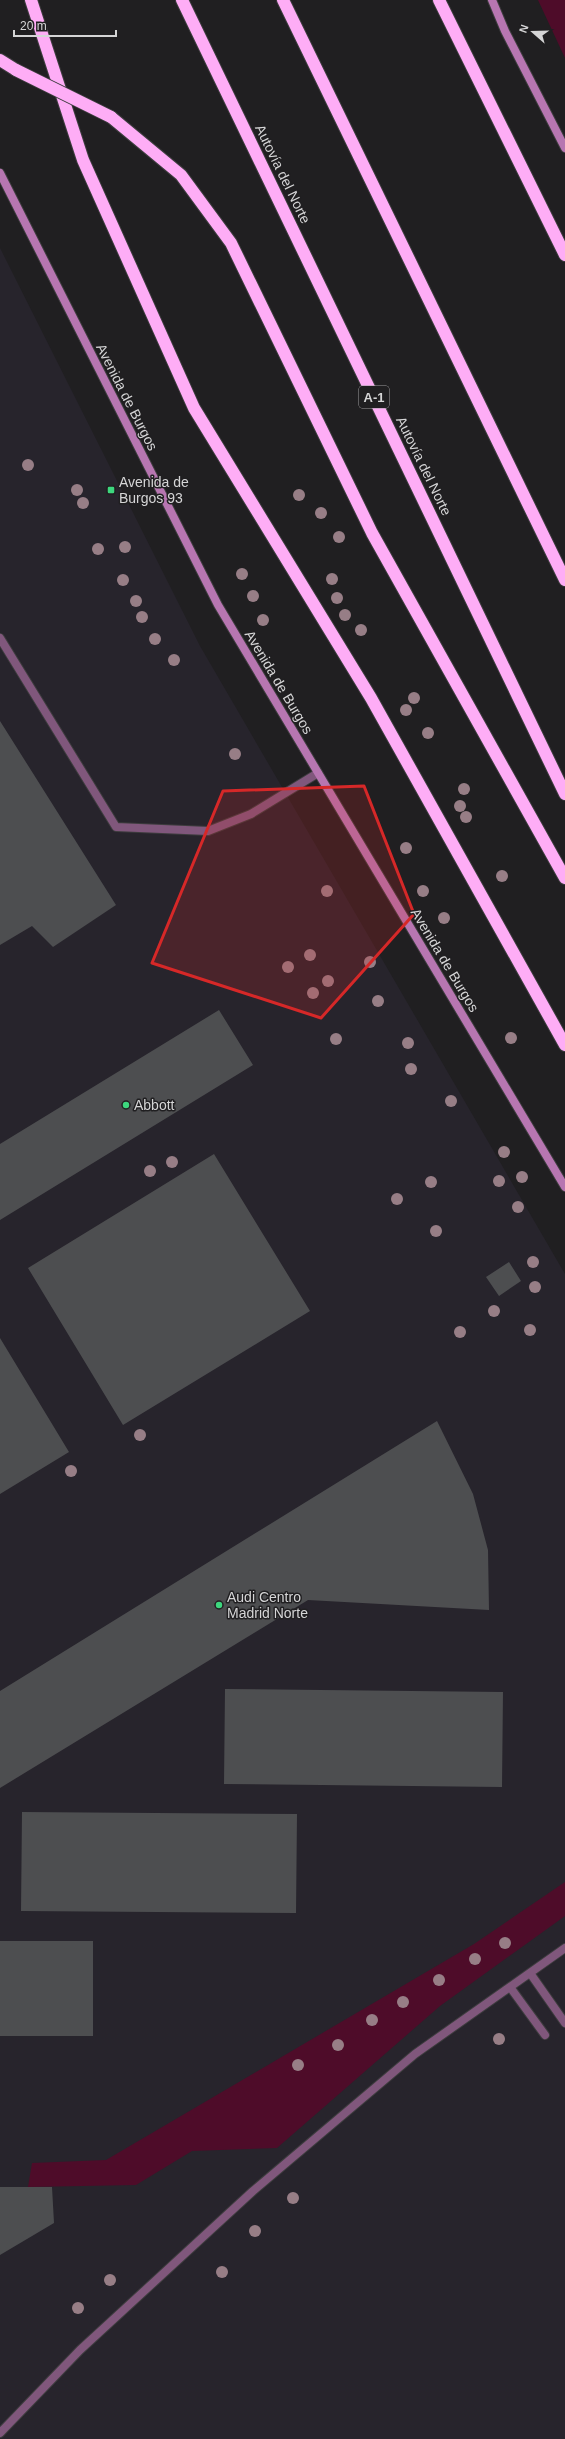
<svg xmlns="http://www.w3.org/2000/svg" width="565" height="2439" font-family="Arial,sans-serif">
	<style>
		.built { fill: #27242c }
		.green { fill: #4e0c29 }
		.building { fill: #4d4e50 }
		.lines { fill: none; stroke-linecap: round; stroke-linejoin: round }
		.lane-casing { stroke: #3d3c3e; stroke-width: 10 }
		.secondary-casing { stroke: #3d3c3e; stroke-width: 10 }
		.highway-casing { stroke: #3d3c3e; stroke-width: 14 }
		.lane { stroke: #80577c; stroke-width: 8 }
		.secondary { stroke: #b776b1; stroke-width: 8 }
		.highway { stroke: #feadf6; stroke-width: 12 }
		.highway-bridge-casing { stroke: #3d3c3e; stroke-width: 14; stroke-linecap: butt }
		.highway-bridge { stroke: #feadf6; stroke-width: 12 }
		.tree { fill: #977e86 }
		.marked { fill: #d62828; fill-opacity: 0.2; stroke: #d62828; stroke-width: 3; stroke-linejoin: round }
		.poi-dot { fill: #3dd77e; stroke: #201f21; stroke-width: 1.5 }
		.labels { text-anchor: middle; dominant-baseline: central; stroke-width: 3; stroke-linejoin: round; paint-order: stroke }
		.shield { fill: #201f21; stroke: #9f9ea0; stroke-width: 1 }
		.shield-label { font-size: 13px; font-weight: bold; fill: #d5d5d6 }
		.street-label { font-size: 14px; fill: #d5d5d6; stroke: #201f21 }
		.poi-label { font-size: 14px; fill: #d5d5d6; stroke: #201f21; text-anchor: start }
	</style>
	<rect width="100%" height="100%" fill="#201f21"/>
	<path class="built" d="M0,248L200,646L565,1274V2439H0Z"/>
	<path class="green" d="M538,0H565V58Z
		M565,1882V1916L440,2006L277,2148L192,2151L136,2185L28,2187L32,2163L106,2160L474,1944Z"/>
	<path class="building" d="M0,721L116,905L53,947L32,926L0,945Z
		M219,1010L253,1065L0,1220V1144Z
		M214,1154L310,1311L123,1425L28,1268Z
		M509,1262L521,1281L499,1296L486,1277Z
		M0,1338L69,1452L0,1494Z
		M437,1421L473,1494L488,1550L489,1610L308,1600L0,1788V1691Z
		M225,1689L503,1692L502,1787L224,1784Z
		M22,1812L297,1814L296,1913L21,1911Z
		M0,1941H93V2036H0Z
		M0,2187H52L54,2223L0,2255Z"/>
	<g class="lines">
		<defs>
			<path id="lane" d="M0,638L116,827L208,831L251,814L318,773
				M530,1973L565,2023
				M510,1987L545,2035
				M0,2433L80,2350L253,2191L415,2054L565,1948"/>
			<path id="secondary" d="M492,0L505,31L565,148
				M0,173L218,605L565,1187"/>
			<path id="highway" d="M31,0L83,160L194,408L371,698L565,1045
				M182,0L565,794
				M283,0L565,580
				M439,0L565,255
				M0,60L16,70
				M111,117L181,175L231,243L372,533L565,878"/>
		</defs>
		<use href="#lane" class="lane-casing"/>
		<use href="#secondary" class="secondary-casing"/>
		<use href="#highway" class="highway-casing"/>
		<use href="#lane" class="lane"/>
		<use href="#secondary" class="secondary"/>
		<use href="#highway" class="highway"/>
		<defs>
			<path id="highway-bridge" d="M16,70L111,117"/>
		</defs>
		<use href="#highway-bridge" class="highway-bridge-casing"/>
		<use href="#highway-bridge" class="highway-bridge"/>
	</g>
	<g class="tree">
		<circle cx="28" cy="465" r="6"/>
		<circle cx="77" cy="490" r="6"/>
		<circle cx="299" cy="495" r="6"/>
		<circle cx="83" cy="503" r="6"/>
		<circle cx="321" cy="513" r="6"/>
		<circle cx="339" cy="537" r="6"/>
		<circle cx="125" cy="547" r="6"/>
		<circle cx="98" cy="549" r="6"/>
		<circle cx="242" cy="574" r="6"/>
		<circle cx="332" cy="579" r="6"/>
		<circle cx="123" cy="580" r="6"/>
		<circle cx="253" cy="596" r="6"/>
		<circle cx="337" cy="598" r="6"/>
		<circle cx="136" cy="601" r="6"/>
		<circle cx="345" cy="615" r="6"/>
		<circle cx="142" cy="617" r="6"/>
		<circle cx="263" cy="620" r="6"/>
		<circle cx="361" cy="630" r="6"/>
		<circle cx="155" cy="639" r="6"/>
		<circle cx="174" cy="660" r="6"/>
		<circle cx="414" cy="698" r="6"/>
		<circle cx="406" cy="710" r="6"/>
		<circle cx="428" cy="733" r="6"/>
		<circle cx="235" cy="754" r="6"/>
		<circle cx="464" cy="789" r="6"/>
		<circle cx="460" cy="806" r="6"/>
		<circle cx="466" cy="817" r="6"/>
		<circle cx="406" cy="848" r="6"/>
		<circle cx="502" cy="876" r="6"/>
		<circle cx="327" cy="891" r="6"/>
		<circle cx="423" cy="891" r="6"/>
		<circle cx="444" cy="918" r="6"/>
		<circle cx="310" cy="955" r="6"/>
		<circle cx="370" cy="962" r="6"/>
		<circle cx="288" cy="967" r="6"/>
		<circle cx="328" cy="981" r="6"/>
		<circle cx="313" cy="993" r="6"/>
		<circle cx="378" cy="1001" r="6"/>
		<circle cx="511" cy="1038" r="6"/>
		<circle cx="336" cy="1039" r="6"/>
		<circle cx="408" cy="1043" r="6"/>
		<circle cx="411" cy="1069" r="6"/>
		<circle cx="451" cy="1101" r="6"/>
		<circle cx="504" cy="1152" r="6"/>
		<circle cx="172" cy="1162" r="6"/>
		<circle cx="150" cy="1171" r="6"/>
		<circle cx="522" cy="1177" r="6"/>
		<circle cx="499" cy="1181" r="6"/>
		<circle cx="431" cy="1182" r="6"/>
		<circle cx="397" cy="1199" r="6"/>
		<circle cx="518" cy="1207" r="6"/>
		<circle cx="436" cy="1231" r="6"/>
		<circle cx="533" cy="1262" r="6"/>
		<circle cx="535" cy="1287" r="6"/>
		<circle cx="494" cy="1311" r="6"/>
		<circle cx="530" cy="1330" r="6"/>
		<circle cx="460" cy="1332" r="6"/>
		<circle cx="140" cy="1435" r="6"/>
		<circle cx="71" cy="1471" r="6"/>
		<circle cx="505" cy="1943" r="6"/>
		<circle cx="475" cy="1959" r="6"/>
		<circle cx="439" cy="1980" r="6"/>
		<circle cx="403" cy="2002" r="6"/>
		<circle cx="372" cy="2020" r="6"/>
		<circle cx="499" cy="2039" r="6"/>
		<circle cx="338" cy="2045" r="6"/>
		<circle cx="298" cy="2065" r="6"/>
		<circle cx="293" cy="2198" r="6"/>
		<circle cx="255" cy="2231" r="6"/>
		<circle cx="222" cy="2272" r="6"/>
		<circle cx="110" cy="2280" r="6"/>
		<circle cx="78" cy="2308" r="6"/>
	</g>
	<path class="marked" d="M364,786L414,914L321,1018L152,963L223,791Z"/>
	<g class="poi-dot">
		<rect x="107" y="486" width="8" height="8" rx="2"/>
		<circle cx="126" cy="1105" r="4"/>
		<circle cx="219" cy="1605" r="4"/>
	</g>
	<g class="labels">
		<rect class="shield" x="359" y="386" width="30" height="22" rx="3"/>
		<g class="shield-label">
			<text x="374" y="397">A-1</text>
		</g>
		<g class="street-label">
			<text transform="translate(283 174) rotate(64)">Autovía del Norte</text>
			<text transform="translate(127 397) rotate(63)">Avenida de Burgos</text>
			<text transform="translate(424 466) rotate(64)">Autovía del Norte</text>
			<text transform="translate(279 682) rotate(59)">Avenida de Burgos</text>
			<text transform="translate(445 960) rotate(59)">Avenida de Burgos</text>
		</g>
		<g class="poi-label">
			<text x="119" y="482">Avenida de<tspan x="119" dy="16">Burgos 93</tspan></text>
			<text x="134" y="1105">Abbott</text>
			<text x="227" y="1597">Audi Centro<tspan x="227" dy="16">Madrid Norte</tspan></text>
		</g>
	</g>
	<g transform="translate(533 32) rotate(290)" stroke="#201f21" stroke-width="3" paint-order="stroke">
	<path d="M0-3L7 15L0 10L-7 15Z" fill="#d5d5d6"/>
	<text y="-6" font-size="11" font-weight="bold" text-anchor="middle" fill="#d5d5d6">N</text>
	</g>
	<path d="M14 30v6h102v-6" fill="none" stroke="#d5d5d6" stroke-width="2"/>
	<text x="20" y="30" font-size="12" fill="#d5d5d6" stroke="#201f21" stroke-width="3" paint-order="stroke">20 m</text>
</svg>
